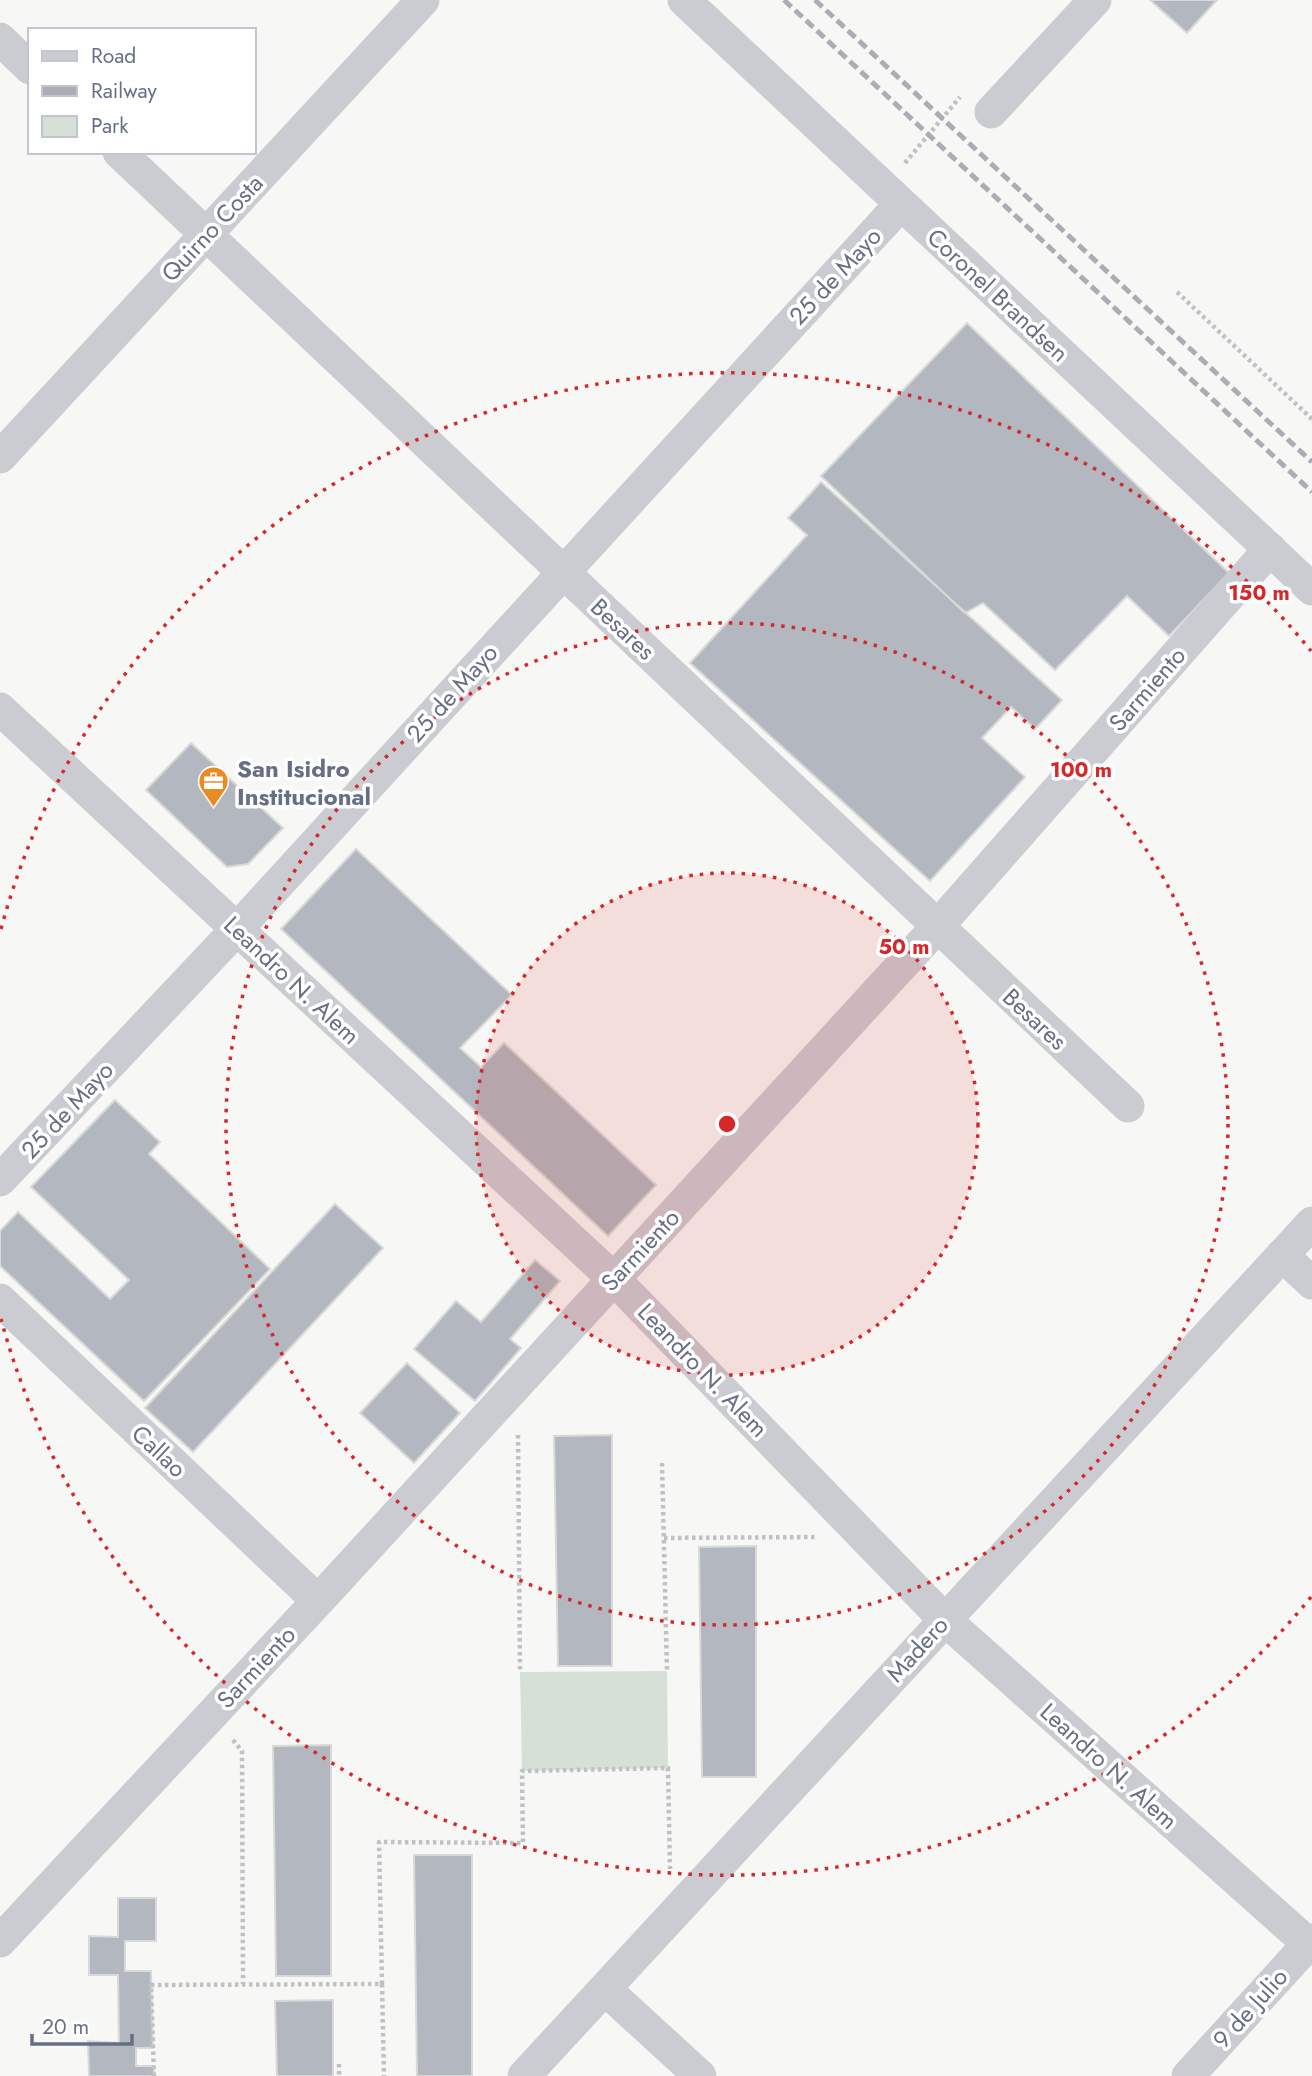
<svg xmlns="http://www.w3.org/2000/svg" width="1312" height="2076" font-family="Jost,sans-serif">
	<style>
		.green { fill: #d7e0d6 }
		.building { fill: #b3b7bf; stroke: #d9dad7; stroke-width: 2 }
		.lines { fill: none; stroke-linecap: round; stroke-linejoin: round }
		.path { stroke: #bfc1c4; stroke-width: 4.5; stroke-dasharray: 3.5 3.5; stroke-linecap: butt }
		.minor { stroke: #cbccd1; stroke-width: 33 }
		.rail { stroke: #aaadb5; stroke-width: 5; stroke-dasharray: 10 5; stroke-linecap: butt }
		.ring { fill: none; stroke: #d62828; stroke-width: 3.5; stroke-dasharray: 3.5 7 }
		.labels { text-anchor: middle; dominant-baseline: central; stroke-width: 7; stroke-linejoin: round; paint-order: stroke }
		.street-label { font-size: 24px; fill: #666f87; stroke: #fff }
		.poi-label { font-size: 24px; font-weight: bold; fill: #666f87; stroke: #fff; text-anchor: start }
		.centre { fill: #d62828; stroke: #fff; stroke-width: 3.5 }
		.ring-label { font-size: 21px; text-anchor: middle; font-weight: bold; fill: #d62828; stroke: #fff; stroke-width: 7; stroke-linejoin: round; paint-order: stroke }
	</style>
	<rect width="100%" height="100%" fill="#f7f8f5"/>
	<path class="green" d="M667,1671L668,1768L522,1771L520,1672Z"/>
	<path class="building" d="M1150,0H1217L1187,33Z
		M967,323L1229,573L1169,636L1127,596L1055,670L983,603L965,613L821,476Z
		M821,482L1062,700L1035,729L1011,707L982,738L1025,777L930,881L690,663L807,535L788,518Z
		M191,743L283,828L248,864L227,867L146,790Z
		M356,849L512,995L460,1048L481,1067L504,1043L656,1185L608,1236L281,929Z
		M115,1100L160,1142L149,1154L270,1269L144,1401L0,1266V1231L18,1212L110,1299L129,1280L31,1187Z
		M335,1204L383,1248L193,1452L145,1408Z
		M535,1260L560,1281L510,1339L521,1348L475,1401L414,1349L456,1301L481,1322Z
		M407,1363L460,1413L414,1463L360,1413Z
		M612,1435V1666H558L554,1436Z
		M756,1546V1777H702L699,1547Z
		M331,1745V1976H276L273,1746Z
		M414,1855H472V2076H417Z
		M118,1898H156V1941H125V1971H151L153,2048H136V2066H154V2076H89L88,2041L119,2043L118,1975H89V1936L118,1937Z
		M333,2000V2076H277L275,2001Z"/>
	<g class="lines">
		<path class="path" d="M905,163L960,97
			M1177,292L1312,419
			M518,1435L520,1672
			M662,1463L667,1671
			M664,1538L817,1537
			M233,1740L242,1751L243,1984
			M382,1984L384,2076
			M339,2064V2076
			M154,2076L151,1985L382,1984L379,1842L523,1843L522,1771L668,1768L670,1869"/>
		<path class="minor" d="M684,0L1312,589
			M0,39L30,68
			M991,112L1095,0
			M119,152L1128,1106
			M0,457L423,0
			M0,709L614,1279L944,1619L1312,1947
			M0,1180L237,929L901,204
			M1282,1255L1312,1283
			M0,1300L318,1601
			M0,1941L318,1601L937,927L1270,549
			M606,1990L700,2076
			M524,2076L1312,1223
			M1188,2076L1312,1940"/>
		<path class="rail" d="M784,0L1312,492
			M815,0L1312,462"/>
	</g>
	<circle cx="727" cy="1124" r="251" fill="#d62828" fill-opacity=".12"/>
	<g class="ring">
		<circle cx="727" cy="1124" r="251"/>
		<circle cx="727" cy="1124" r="501"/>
		<path d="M1311 1597A752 752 0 0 1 1 1319M1 929A752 752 0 0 1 1311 651"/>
	</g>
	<defs>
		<symbol id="office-pin" viewBox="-11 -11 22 30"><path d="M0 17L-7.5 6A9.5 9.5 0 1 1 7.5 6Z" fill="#ea8a23" stroke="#fff"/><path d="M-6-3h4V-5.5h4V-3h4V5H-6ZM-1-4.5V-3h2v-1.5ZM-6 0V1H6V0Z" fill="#fff"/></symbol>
	</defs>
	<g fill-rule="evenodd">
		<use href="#office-pin" x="196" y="764" width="35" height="47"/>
	</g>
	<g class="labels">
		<g class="street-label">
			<text transform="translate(212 228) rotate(-47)">Quirno Costa</text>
			<text transform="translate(835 276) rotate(-47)">25 de Mayo</text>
			<text transform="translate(998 295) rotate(43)">Coronel Brandsen</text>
			<text transform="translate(623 629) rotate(43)">Besares</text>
			<text transform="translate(1147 689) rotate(-49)">Sarmiento</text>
			<text transform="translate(452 693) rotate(-48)">25 de Mayo</text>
			<text transform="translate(292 980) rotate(43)">Leandro N. Alem</text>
			<text transform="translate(1035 1019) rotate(43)">Besares</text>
			<text transform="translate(67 1110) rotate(-47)">25 de Mayo</text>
			<text transform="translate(640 1250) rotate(-47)">Sarmiento</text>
			<text transform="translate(703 1370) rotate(46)">Leandro N. Alem</text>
			<text transform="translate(159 1451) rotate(43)">Callao</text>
			<text transform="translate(917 1649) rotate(-48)">Madero</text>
			<text transform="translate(256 1667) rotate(-47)">Sarmiento</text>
			<text transform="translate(1109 1766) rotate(42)">Leandro N. Alem</text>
			<text transform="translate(1250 2008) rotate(-48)">9 de Julio</text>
		</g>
		<g class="poi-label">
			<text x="237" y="768">San Isidro<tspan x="237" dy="28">Institucional</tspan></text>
		</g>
	</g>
	<circle cx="727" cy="1124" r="10" class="centre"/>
	<g class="ring-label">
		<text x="1259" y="600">150 m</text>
		<text x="1081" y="777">100 m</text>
		<text x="904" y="954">50 m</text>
	</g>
	<rect x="28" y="28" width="228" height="126" fill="#ffffff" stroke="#c2c5cf" stroke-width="2"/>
	<rect x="42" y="51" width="35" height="10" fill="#cbccd1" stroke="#c2c5cf" stroke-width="2"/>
	<text x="91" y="63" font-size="21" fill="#666f87">Road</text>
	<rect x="42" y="86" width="35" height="10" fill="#aaadb5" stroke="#c2c5cf" stroke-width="2"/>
	<text x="91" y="98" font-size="21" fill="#666f87">Railway</text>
	<rect x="42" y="116" width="35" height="21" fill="#d7e0d6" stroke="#c2c5cf" stroke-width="2"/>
	<text x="91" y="133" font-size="21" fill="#666f87">Park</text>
	<path d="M32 2034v10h100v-10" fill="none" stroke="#666f87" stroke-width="3.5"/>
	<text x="42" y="2034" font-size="21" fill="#666f87" stroke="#ffffff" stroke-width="5" paint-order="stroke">20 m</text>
</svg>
